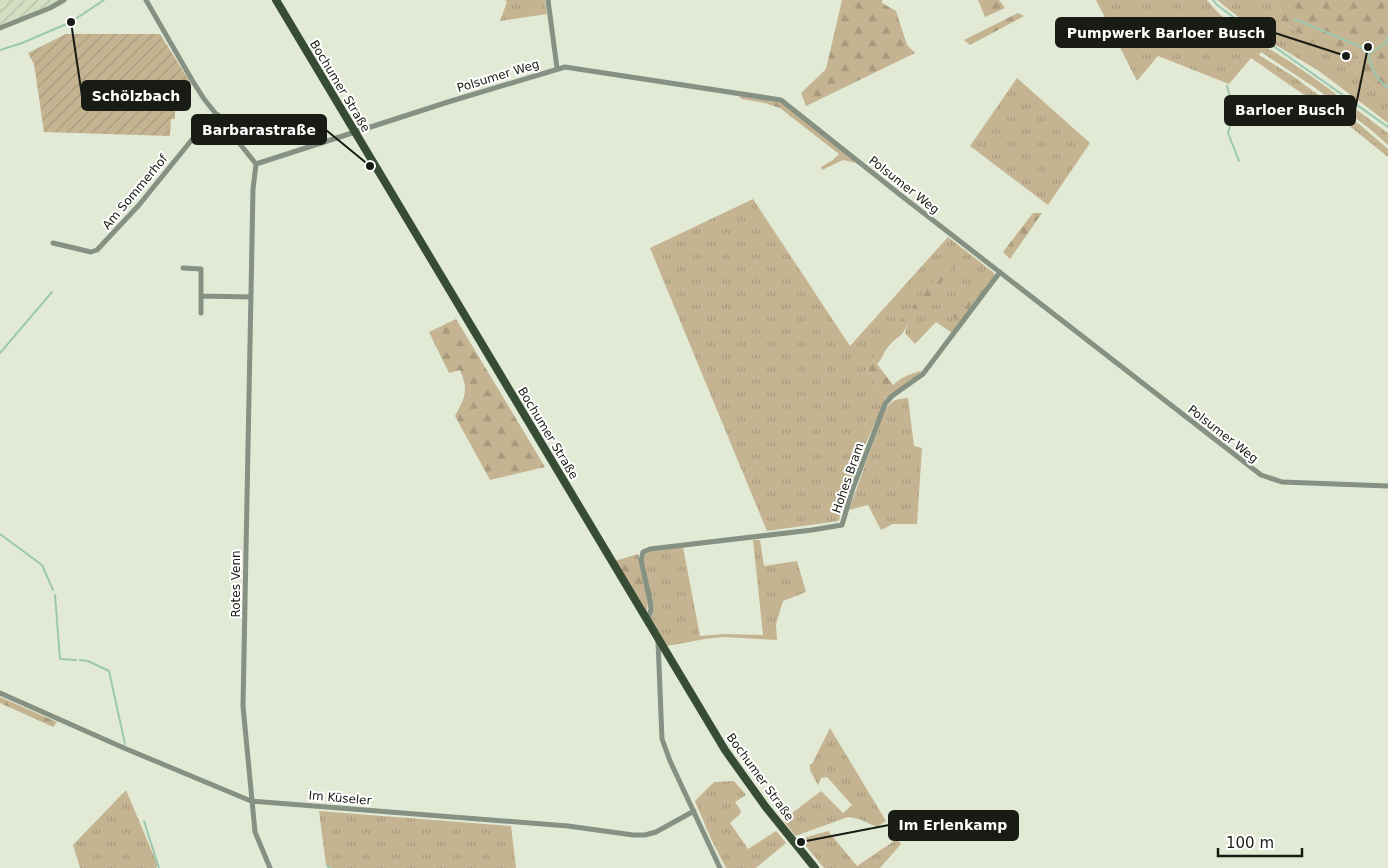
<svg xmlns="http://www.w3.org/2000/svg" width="1388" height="868" font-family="'DejaVu Sans',sans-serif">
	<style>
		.industrial { fill: url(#industrial-furrows) }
		.grass { fill: url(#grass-tufts) }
		.forest { fill: url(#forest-firs) }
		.garden { fill: url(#garden-furrows) }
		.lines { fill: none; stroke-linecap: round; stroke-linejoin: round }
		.stream { stroke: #9cc8b0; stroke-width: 2 }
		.street { stroke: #849183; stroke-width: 5 }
		.primary { stroke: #364c34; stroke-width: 8 }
		.labels { text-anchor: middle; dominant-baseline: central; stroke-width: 4; stroke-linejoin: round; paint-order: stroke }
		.street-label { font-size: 12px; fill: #191c14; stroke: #fff }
		.leader { fill: none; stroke: #191c14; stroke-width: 2 }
		.callout-dot { fill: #191c14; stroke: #fff; stroke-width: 2 }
		.callout { fill: #191c14; stroke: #191c14; stroke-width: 2 }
		.callout-label { font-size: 14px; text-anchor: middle; font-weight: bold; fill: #fff }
	</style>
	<defs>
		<pattern id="industrial-furrows" width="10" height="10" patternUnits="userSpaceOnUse" patternTransform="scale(1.25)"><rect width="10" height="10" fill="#d4dec2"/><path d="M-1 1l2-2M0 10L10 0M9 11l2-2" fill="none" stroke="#b5bea6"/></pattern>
		<pattern id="grass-tufts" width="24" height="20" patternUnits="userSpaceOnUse" patternTransform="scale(1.25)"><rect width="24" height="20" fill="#c4b491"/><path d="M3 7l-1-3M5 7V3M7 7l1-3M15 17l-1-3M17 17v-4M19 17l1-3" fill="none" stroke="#a89a7c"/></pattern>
		<pattern id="forest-firs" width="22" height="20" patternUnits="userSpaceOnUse" patternTransform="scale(1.25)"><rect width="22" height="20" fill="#c4b491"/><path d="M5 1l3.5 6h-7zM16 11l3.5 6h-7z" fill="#a89a7c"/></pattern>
		<pattern id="garden-furrows" width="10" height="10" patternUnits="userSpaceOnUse" patternTransform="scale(1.25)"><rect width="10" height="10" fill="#c4b491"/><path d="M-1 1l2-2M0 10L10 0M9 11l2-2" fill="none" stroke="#a89a7c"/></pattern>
	</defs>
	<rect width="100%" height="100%" fill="#e2ead5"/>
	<path class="industrial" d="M0,0H60L48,6L0,25Z"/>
	<path class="grass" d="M505,0H545L547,14L500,21L507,2Z
		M1096,0H1207C1226,26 1262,44 1289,61C1323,83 1355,109 1388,133V145L1370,129L1314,87L1261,52L1259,55L1291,75L1359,124L1388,149V157L1352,128L1251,58L1229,84L1158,56L1137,81Z
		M1217,0H1275L1281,10L1274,17L1330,53L1342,45C1355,50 1363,57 1353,70L1388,97V123L1319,71L1269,41Z
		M1017,78L1090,143L1048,205L970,146Z
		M753,199L850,346L948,237L994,273L995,277L952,333L936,322L915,344L905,333L909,321L873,359L874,361L867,371L886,399L856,465L841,509L839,521L767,531L650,248Z
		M908,398L914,446L922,448L917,524H893L881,530L868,505L849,510L884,412C891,400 895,399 908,398Z
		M753,540H760L764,566L797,561L806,592L783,601L776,624L777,640L723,637L705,639L667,646L650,620L653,611L642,561L645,554L651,551L683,547L700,636L725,634L763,635Z
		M830,728L886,821L877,827L859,819L848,817L795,836L783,820L821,791L843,813L852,805L827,777L821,778L818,785L810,770V764H812Z
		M734,781L746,795L735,802L741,811L740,814L730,823L748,849L776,831L786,843L756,868H726L711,839L695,801L714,782Z
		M126,790L158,866L156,868H80L73,845Z
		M319,811L511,826L516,868H332L326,865Z
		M828,831L857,866L897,839L901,844L880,868H824L800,839Z"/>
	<path class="forest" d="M842,0H882V3L896,11L907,45L915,53L806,106L801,93L826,69Z
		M978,0H999L1005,8L985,17Z
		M1275,0H1388V97L1353,70C1363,58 1354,50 1342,46L1340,49L1330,53L1274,17L1281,10Z
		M1018,13L1024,16L970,45L964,40Z
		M738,95L773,100L784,104L850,156L856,163L843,160L822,170L821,167L833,160L839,154L780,108L765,103L742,99Z
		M1033,213H1042L1010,259L1003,252Z
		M961,249L965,253L918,312L912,307Z
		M985,280L989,283L959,321L943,311L948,309H961Z
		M903,317L909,321C902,339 898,335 888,347C883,352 884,357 877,364L893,385C902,377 911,373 923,371L886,399L867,371L874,361L873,359L877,353V348Z
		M456,319L545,467L490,480L455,416C465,397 469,391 460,370L449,373L429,332Z
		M638,554L648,601L647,611H645L615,561Z
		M0,697L57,722L53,727L0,703Z"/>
	<path class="garden" d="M66,34H160L190,82L180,87H169V98H175V119H171L170,136L44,132L34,64L28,53Z"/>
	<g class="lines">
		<path class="stream" d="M1213,0L1217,5C1273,47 1331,86 1388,127
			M1295,19L1361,47L1368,54L1385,44L1388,38
			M0,50L22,43L71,22L104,0
			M1368,55C1373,69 1375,79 1388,88
			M1227,86L1234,112L1228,133L1239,161
			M0,353L52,292
			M0,534L42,565L53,590
			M55,595L60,659L76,660
			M80,660L88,661L109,671L125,744
			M144,821L159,868
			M327,866L330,868"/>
		<path class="street" d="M146,0L192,80L204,99L256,164
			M548,0L557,68
			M0,28L50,8L64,0
			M256,164L448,102L565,67L781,100L903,197L1261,475L1282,482L1388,486
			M256,164L253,189L243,706L255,832L270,868
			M53,243L91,252L97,250L139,205L203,126L218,115
			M183,268L201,269V296L251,297
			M201,313V296
			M647,620L651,610L650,601L641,560L643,552L650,549L812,530L842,525L853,488L885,404L892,396L923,374L1000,272
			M658,641L662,739L670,761L720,868
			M0,693L124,748L251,801L568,826L633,835H645L656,832L694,811"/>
		<path class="primary" d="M276,0L725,750L765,806L815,868"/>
	</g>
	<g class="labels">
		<g class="street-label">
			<text transform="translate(498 76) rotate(-17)">Polsumer Weg</text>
			<text transform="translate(340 86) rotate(59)">Bochumer Straße</text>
			<text transform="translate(904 185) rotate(38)">Polsumer Weg</text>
			<text transform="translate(135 192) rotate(-50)">Am Sommerhof</text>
			<text transform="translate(548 433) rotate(59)">Bochumer Straße</text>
			<text transform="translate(1223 434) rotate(38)">Polsumer Weg</text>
			<text transform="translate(848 478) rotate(-71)">Hohes Bram</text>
			<text transform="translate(236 584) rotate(-90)">Rotes Venn</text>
			<text transform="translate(760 777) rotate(54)">Bochumer Straße</text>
			<text transform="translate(340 798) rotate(5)">Im Küseler</text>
		</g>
	</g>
	<path class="leader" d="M1346 56L1275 33M71 22L82 96M1368 47L1355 110M370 166L326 130M801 842L889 825"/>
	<g class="callout-dot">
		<circle cx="1346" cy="56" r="5"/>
		<circle cx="71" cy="22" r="5"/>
		<circle cx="1368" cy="47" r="5"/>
		<circle cx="370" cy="166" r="5"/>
		<circle cx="801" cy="842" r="5"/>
	</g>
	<g class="callout">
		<rect x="1056" y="18" width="219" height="29" rx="5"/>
		<rect x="82" y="81" width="108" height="29" rx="5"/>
		<rect x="1225" y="96" width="130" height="29" rx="5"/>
		<rect x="192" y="115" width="134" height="29" rx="5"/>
		<rect x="889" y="811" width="129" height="29" rx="5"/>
	</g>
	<g class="callout-label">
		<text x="1166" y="38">Pumpwerk Barloer Busch</text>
		<text x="136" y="101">Schölzbach</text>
		<text x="1290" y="115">Barloer Busch</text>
		<text x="259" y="135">Barbarastraße</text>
		<text x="953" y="830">Im Erlenkamp</text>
	</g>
	<path d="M1218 848v8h84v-8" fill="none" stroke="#191c14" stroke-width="2.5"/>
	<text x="1226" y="848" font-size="15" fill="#191c14" stroke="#ffffff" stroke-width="4" paint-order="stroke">100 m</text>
</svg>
